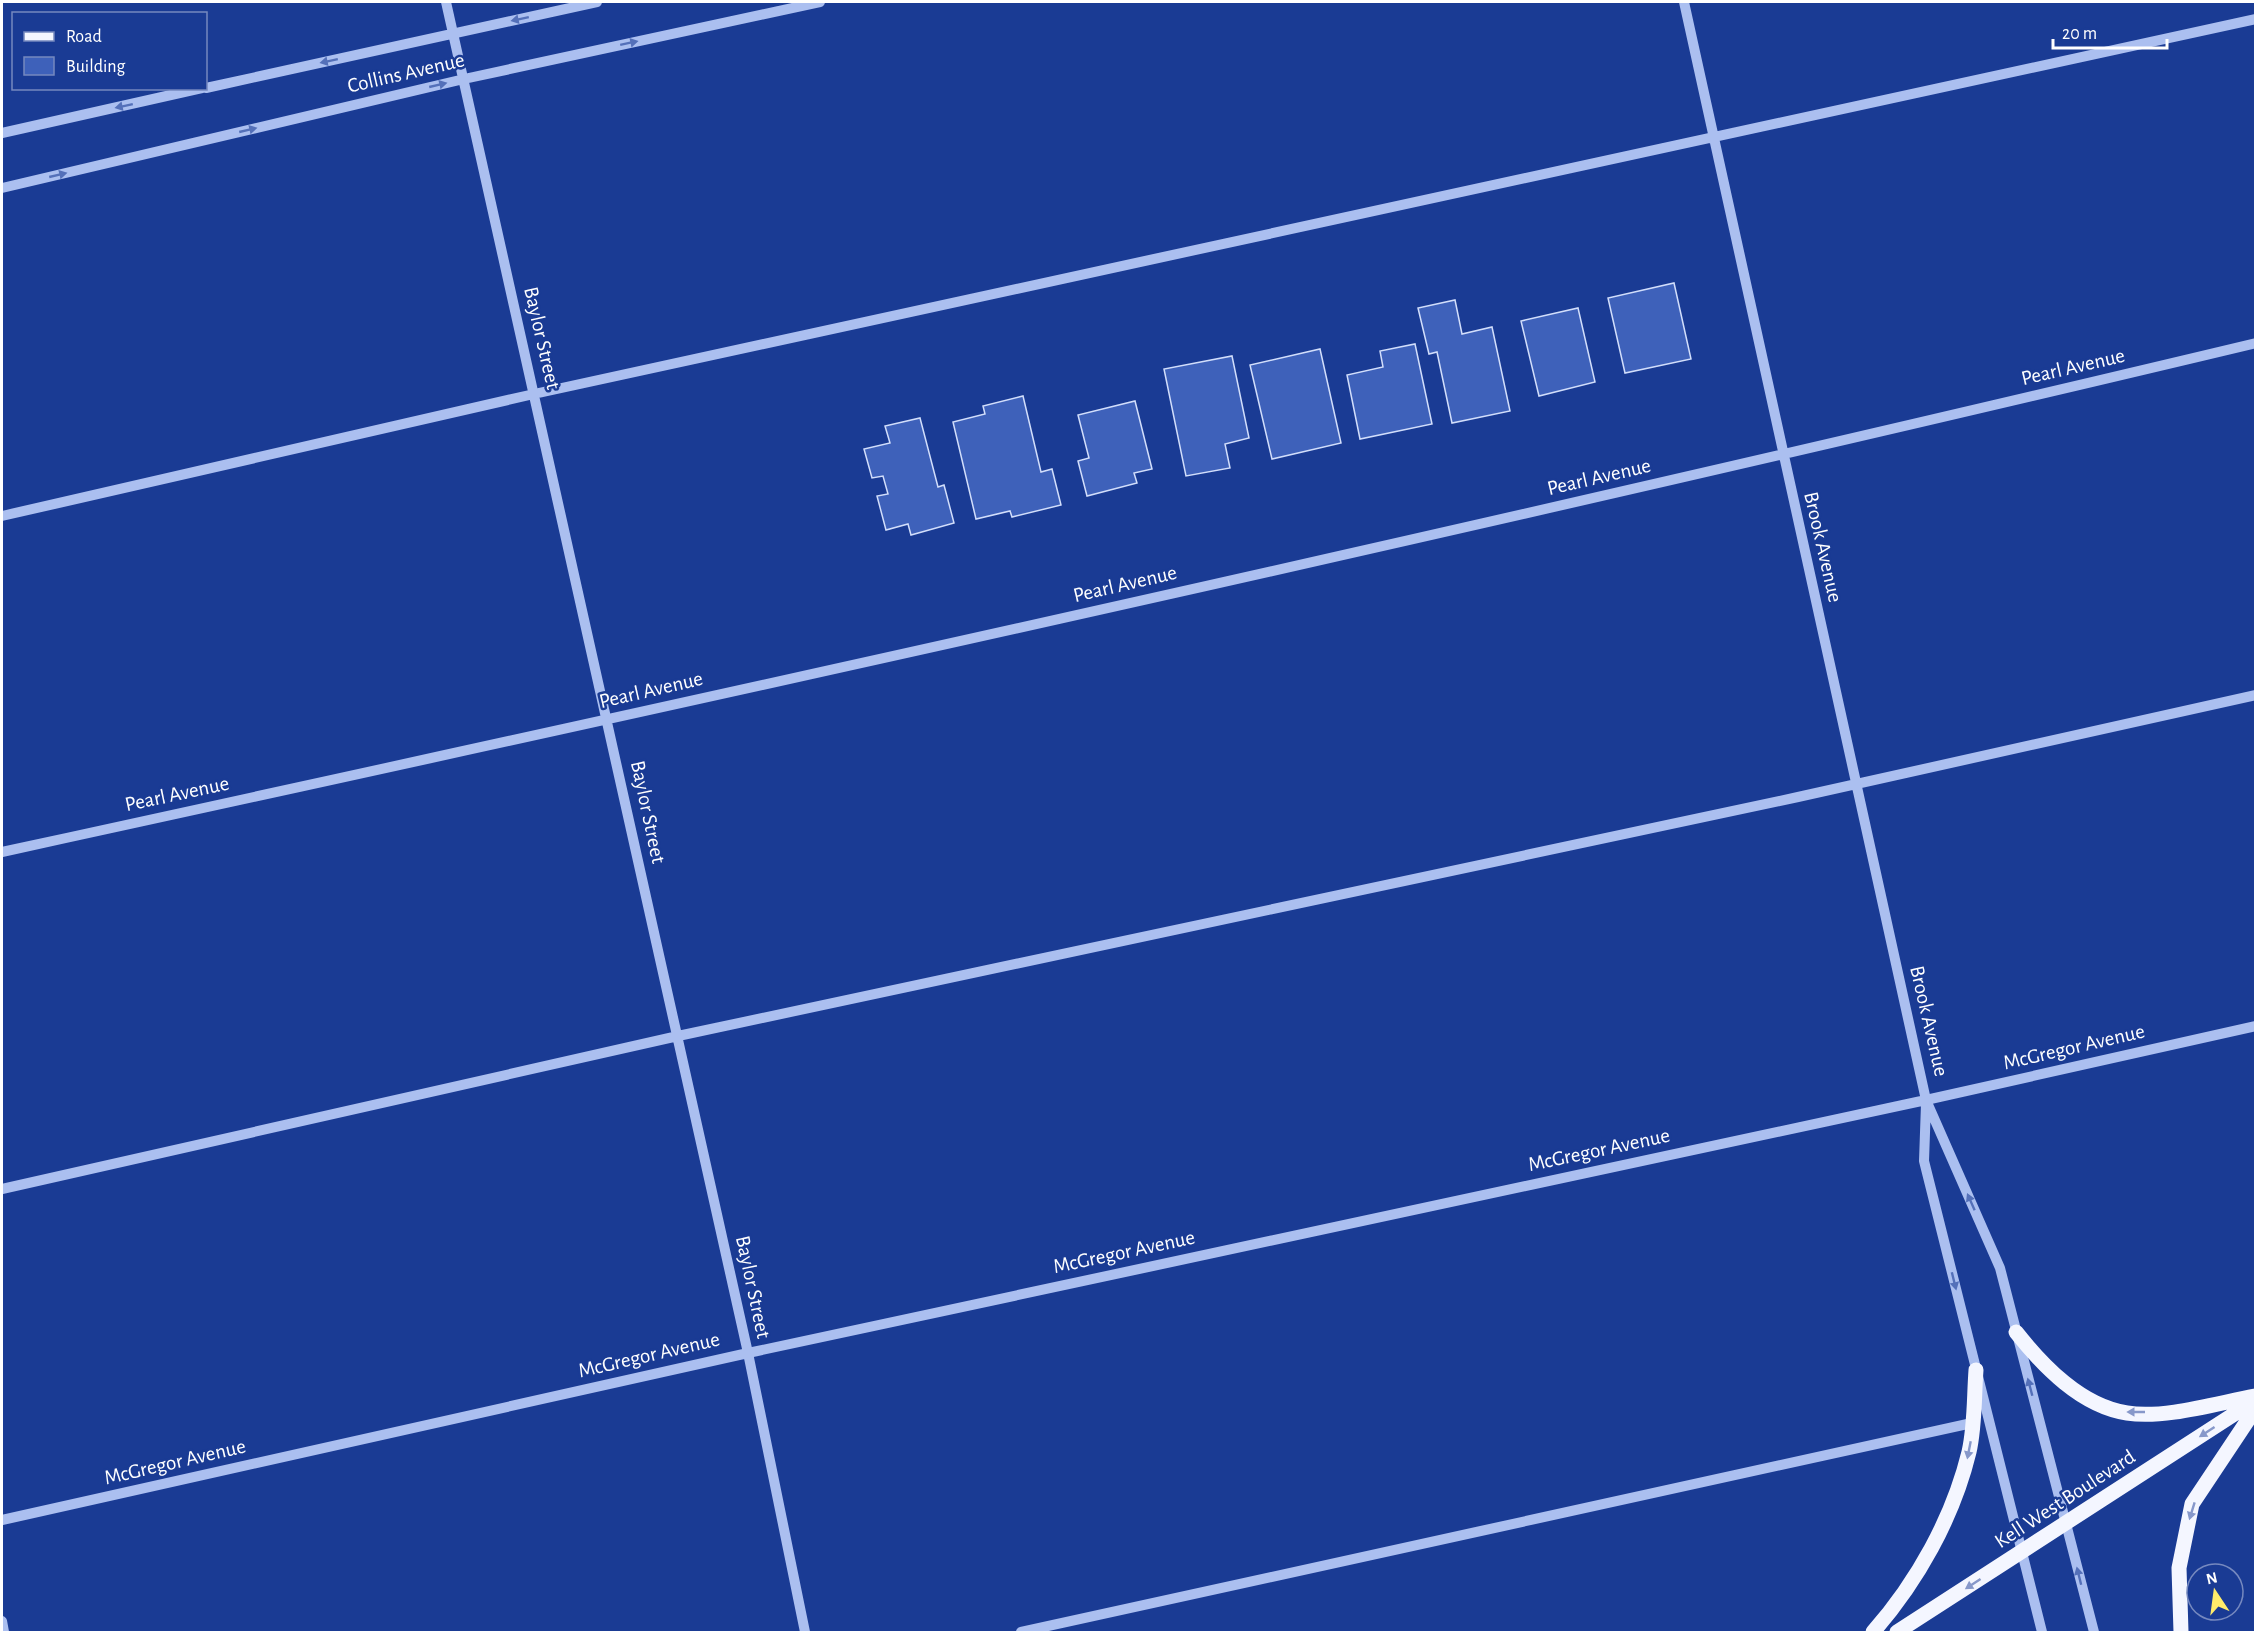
<svg xmlns="http://www.w3.org/2000/svg" width="2257" height="1634" font-family="'Alegreya Sans',sans-serif">
	<style>
		.building { fill: #3e61ba; stroke: #d2defb; stroke-width: 1.5 }
		.lines { fill: none; stroke-linecap: round; stroke-linejoin: round }
		.minor { stroke: #abbff0; stroke-width: 10 }
		.major { stroke: #f4f6ff; stroke-width: 15 }
		.oneway { fill: #5470b9 }
		.oneway2 { fill: #8798ca }
		.labels { text-anchor: middle; dominant-baseline: central; stroke-width: 5; stroke-linejoin: round; paint-order: stroke }
		.street-label { font-size: 21px; fill: #fff; stroke: #1a3b94 }
	</style>
	<rect width="100%" height="100%" fill="#1a3b94"/>
	<path class="building" d="M1674,283L1691,359L1625,373L1608,298Z
		M1455,300L1462,334L1492,327L1510,411L1452,423L1437,352L1429,354L1418,308Z
		M1578,308L1595,382L1539,396L1521,321Z
		M1415,344L1432,424L1360,439L1347,375L1383,367L1380,351Z
		M1320,349L1341,443L1272,459L1250,365Z
		M1232,356L1249,438L1225,444L1230,468L1186,476L1164,369Z
		M1023,396L1041,472L1052,469L1061,505L1012,517L1010,511L976,519L953,422L985,414L983,406Z
		M1135,401L1152,469L1134,473L1137,483L1087,496L1078,461L1089,458L1078,415Z
		M920,418L938,487L944,485L954,523L911,535L908,524L886,530L877,496L888,494L883,476L872,478L864,449L890,443L885,426Z"/>
	<g class="lines">
		<path class="minor" d="M446,2L748,1353L805,1632
			M1684,2L1926,1100L2000,1268L2094,1632
			M206,88L597,2
			M2,133L202,88
			M2,188L464,79L820,2
			M2,516L534,394L2256,19
			M2,852C754,688 1506,522 2256,343
			M1926,1104L1924,1161L2042,1632
			M2,1189L678,1036L1798,797L2256,695
			M2,1520L748,1353L1926,1100L2256,1026
			M2,1621L4,1632
			M1021,1632L1972,1423"/>
		<path class="major" d="M2016,1332C2043,1366 2081,1406 2127,1413C2165,1419 2217,1403 2256,1396
			M1873,1632C1917,1582 1953,1518 1969,1452C1975,1426 1974,1397 1976,1370
			M1897,1632L2256,1400
			M2181,1632L2179,1568L2192,1504L2256,1408"/>
	</g>
	<defs><path id="oneway-solid" d="M-6-.8H1V-3.2L6.5 0L1 3.2V.8H-6Z" transform="scale(1.5)"/></defs>
	<g class="oneway">
		<use href="#oneway-solid" transform="translate(520 19) rotate(168)"/>
		<use href="#oneway-solid" transform="translate(629 43) rotate(-12)"/>
		<use href="#oneway-solid" transform="translate(329 61) rotate(168)"/>
		<use href="#oneway-solid" transform="translate(438 85) rotate(-13)"/>
		<use href="#oneway-solid" transform="translate(124 106) rotate(168)"/>
		<use href="#oneway-solid" transform="translate(248 130) rotate(-13)"/>
		<use href="#oneway-solid" transform="translate(58 175) rotate(-13)"/>
		<use href="#oneway-solid" transform="translate(1971 1202) rotate(-114)"/>
		<use href="#oneway-solid" transform="translate(1954 1281) rotate(76)"/>
		<use href="#oneway-solid" transform="translate(2030 1387) rotate(-105)"/>
		<use href="#oneway-solid" transform="translate(2079 1576) rotate(-104)"/>
	</g>
	<g class="oneway2">
		<use href="#oneway-solid" transform="translate(2136 1412) rotate(-180)"/>
		<use href="#oneway-solid" transform="translate(2207 1432) rotate(147)"/>
		<use href="#oneway-solid" transform="translate(1969 1450) rotate(101)"/>
		<use href="#oneway-solid" transform="translate(2192 1511) rotate(107)"/>
		<use href="#oneway-solid" transform="translate(1973 1584) rotate(147)"/>
	</g>
	<g class="labels">
		<g class="street-label">
			<text transform="translate(406 73) rotate(-13)">Collins Avenue</text>
			<text transform="translate(542 338) rotate(77)">Baylor Street</text>
			<text transform="translate(2073 367) rotate(-13)">Pearl Avenue</text>
			<text transform="translate(1599 477) rotate(-13)">Pearl Avenue</text>
			<text transform="translate(1823 547) rotate(77)">Brook Avenue</text>
			<text transform="translate(1125 584) rotate(-13)">Pearl Avenue</text>
			<text transform="translate(651 690) rotate(-13)">Pearl Avenue</text>
			<text transform="translate(177 794) rotate(-12)">Pearl Avenue</text>
			<text transform="translate(648 812) rotate(78)">Baylor Street</text>
			<text transform="translate(1929 1021) rotate(77)">Brook Avenue</text>
			<text transform="translate(2074 1047) rotate(-13)">McGregor Avenue</text>
			<text transform="translate(1599 1150) rotate(-12)">McGregor Avenue</text>
			<text transform="translate(1124 1252) rotate(-12)">McGregor Avenue</text>
			<text transform="translate(753 1287) rotate(78)">Baylor Street</text>
			<text transform="translate(649 1355) rotate(-13)">McGregor Avenue</text>
			<text transform="translate(175 1462) rotate(-13)">McGregor Avenue</text>
			<text transform="translate(2065 1499) rotate(-33)">Kell West Boulevard</text>
		</g>
	</g>
	<rect width="2257" height="1634" fill="none" stroke="#ffffff" stroke-width="6"/>
	<rect x="12" y="12" width="195" height="78" fill="#1a3b94" stroke="#7689bf" stroke-width="1.5"/>
	<rect x="24" y="32" width="30" height="9" fill="#f4f6ff" stroke="#7689bf" stroke-width="1.5"/>
	<text x="66" y="42" font-size="18" fill="#ffffff">Road</text>
	<rect x="24" y="57" width="30" height="18" fill="#3e61ba" stroke="#7689bf" stroke-width="1.5"/>
	<text x="66" y="72" font-size="18" fill="#ffffff">Building</text>
	<g transform="translate(2215 1592) rotate(347)"><circle r="28" fill="#1a3b94" stroke="#7689bf" stroke-width="1.5"/>
	<path d="M0-4.5L10 22L0 15L-10 22Z" fill="#ffec6a"/>
	<text y="-9" font-size="16" font-weight="bold" text-anchor="middle" fill="#ffffff">N</text>
	</g>
	<path d="M2053 39v9h114v-9" fill="none" stroke="#ffffff" stroke-width="3"/>
	<text x="2062" y="39" font-size="18" fill="#ffffff" stroke="#1a3b94" stroke-width="4.5" paint-order="stroke">20 m</text>
</svg>
